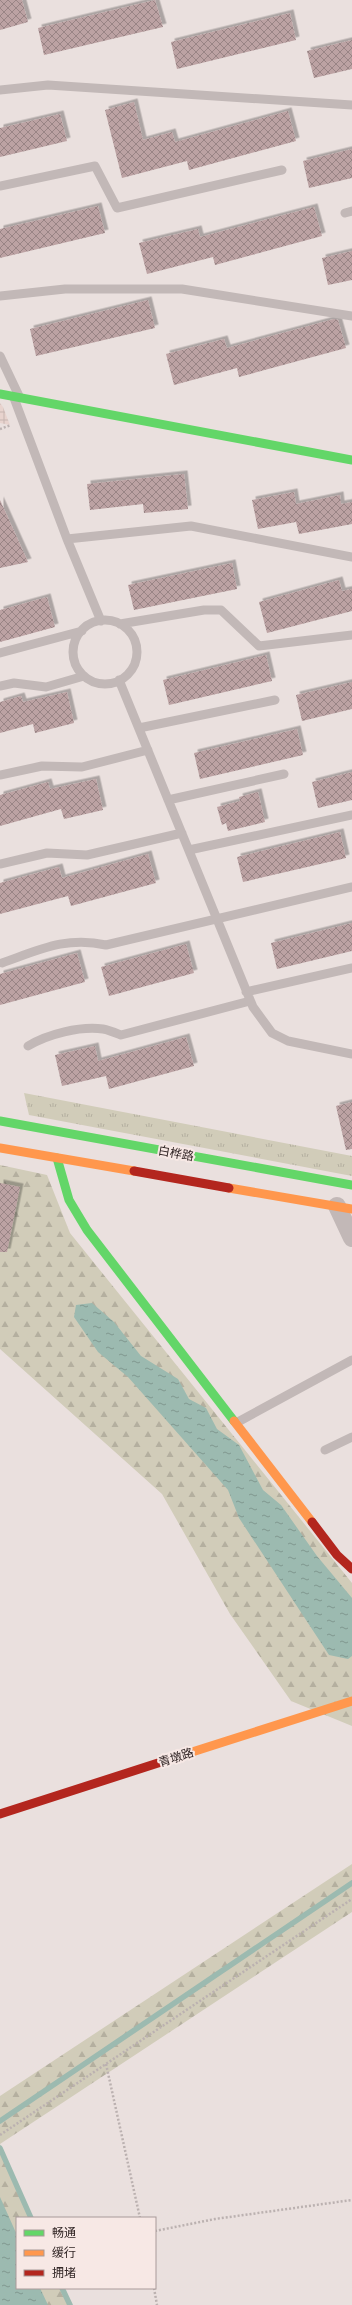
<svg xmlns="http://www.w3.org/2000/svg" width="352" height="2305" font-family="Manrope,'Noto Sans SC',sans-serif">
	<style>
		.grass { fill: url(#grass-tufts) }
		.forest { fill: url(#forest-firs) }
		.plaza { fill: url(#plaza-grid) }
		.water { fill: url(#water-ripples) }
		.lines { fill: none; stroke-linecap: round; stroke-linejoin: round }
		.stream { stroke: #9cbab0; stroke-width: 5.5 }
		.building { fill: url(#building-cross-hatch); filter: url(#shadow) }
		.path { stroke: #bbb1b0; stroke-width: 2.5; stroke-dasharray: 2 2; stroke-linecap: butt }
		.lane { stroke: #c2b8b7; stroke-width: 9 }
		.street { stroke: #c2b8b7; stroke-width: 18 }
		.fast { stroke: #63d668; stroke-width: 9 }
		.slow { stroke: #ff974d; stroke-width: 9 }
		.jam { stroke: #b3261e; stroke-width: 9 }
		.labels { text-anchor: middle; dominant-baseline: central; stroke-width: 4; stroke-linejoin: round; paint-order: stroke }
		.street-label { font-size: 12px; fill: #322626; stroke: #f7e8e5 }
	</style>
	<defs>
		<pattern id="grass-tufts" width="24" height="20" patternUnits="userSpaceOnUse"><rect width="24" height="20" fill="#d1ccb9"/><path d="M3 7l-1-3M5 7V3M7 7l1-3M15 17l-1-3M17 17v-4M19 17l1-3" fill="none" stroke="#b4af9f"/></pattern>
		<pattern id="forest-firs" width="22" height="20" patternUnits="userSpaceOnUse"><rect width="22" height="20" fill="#d1ccb9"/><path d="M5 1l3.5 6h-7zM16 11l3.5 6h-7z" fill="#b4af9f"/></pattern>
		<pattern id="plaza-grid" width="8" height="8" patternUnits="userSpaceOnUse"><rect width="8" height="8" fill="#e8d3ce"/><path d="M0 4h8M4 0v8" fill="none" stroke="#c7b5b1"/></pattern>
		<pattern id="water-ripples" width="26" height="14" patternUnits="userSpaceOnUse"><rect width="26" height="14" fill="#9cbab0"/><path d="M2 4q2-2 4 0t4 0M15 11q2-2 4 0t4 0" fill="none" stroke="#80978f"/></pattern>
		<pattern id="building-cross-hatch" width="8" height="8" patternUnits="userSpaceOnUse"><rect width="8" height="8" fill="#bca2a3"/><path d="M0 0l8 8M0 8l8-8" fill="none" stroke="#998485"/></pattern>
		<filter id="shadow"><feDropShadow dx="3.5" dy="-3.5" stdDeviation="0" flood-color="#0004"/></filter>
	</defs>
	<rect width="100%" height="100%" fill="#eae0de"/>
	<path class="grass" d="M24,1093L352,1156V1176L29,1115Z"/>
	<path class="forest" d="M0,1165L47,1175L70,1233L352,1583V1726L291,1701L230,1614L162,1494L0,1349Z
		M352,1864V1912L0,2144V2096Z
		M0,2144L33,2218H17V2288H63L71,2305H0Z"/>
	<path class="plaza" d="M0,403L3,407L10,425L0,423Z"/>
	<path class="water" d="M92,1303L114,1322L141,1356L178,1379L189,1399L206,1408L217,1429L239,1445L263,1490L281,1505L317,1556L352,1598V1656L348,1659L329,1655L239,1518L228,1490L128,1377L98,1352L74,1317L76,1305Z
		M0,2197L17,2235V2288H40L48,2305H0Z"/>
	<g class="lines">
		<path class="stream" d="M0,2121L352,1883
			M0,2148L31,2218
			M62,2288L70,2305"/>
	</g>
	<path class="building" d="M0,0H22L28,22L0,30Z
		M155,0L163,27L44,55L38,28Z
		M290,13L296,40L177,69L171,42Z
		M352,40V69L314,78L307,51Z
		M134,102L143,140L172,132L175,142L288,111L296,141L189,170L187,161L122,178L105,110Z
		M60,114L67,141L0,157V128Z
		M352,149V178L309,188L303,161Z
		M98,206L105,233L0,258V229Z
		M314,207L322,236L215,265L213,257L147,274L139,243L198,229L200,237Z
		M352,251V280L328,285L322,258Z
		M148,300L155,328L36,356L30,329Z
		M334,319L338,320L346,348L239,377L237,368L174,385L166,354L224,339L227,348Z
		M184,474L188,509L144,513L143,504L90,510L87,484Z
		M294,492L296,504L340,495L341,504L352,502V524L299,534L296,522L258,529L252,500Z
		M0,500L28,562L0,568Z
		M232,563L237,589L134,610L128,585Z
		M339,580L342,591L352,589V611L267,633L259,602Z
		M47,597L55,627L0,642V610Z
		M266,655L272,681L169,705L163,680Z
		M352,682V709L302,721L296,695Z
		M67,692L74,723L35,733L33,724L0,733V702L21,696L23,702Z
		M297,729L303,755L200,779L194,753Z
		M352,772V800L318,808L312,782Z
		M96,779L103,810L64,819L61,809L0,826V795L48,782L50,789Z
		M258,792L265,822L228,831L226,823L222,825L217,807L240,801L239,797Z
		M340,832L346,858L243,882L237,857Z
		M148,854L156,883L71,906L68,896L0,914V883L59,867L62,878Z
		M352,923V951L277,969L271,943Z
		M186,944L194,973L109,996L101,967Z
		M77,953L85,982L0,1005V974Z
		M186,1037L194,1066L109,1089L106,1076L62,1086L55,1055L95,1046L98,1061Z
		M352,1102V1149L346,1150L336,1106Z
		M0,1183L20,1187L7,1252H0Z"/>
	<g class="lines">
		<path class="path" d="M0,429L11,425
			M106,2064L140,2218
			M0,2135L352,1899
			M155,2231L215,2219L352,2200
			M154,2288L157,2305"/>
		<path class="lane" d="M0,90L48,85L352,105
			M0,186L95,166L117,208L282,170
			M345,213L352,211
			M0,296L65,289H182L352,316
			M0,356L19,396
			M14,398L67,539L101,621
			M67,539L191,526L352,557
			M73 652a32 32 0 1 1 64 0a32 32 0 1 1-64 0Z
			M120,624L204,610H221L259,646L352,635
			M0,653L82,631
			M119,680L253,1007L272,1033L288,1041L352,1054
			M0,686L14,683L46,687L84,676
			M139,728L275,700
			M0,775L42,766L82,767L148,750
			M168,800L284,774
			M189,850L352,815
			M0,864L47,853L87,855L182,833
			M2,963C39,950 66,936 106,945L352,887
			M246,992L352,968
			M28,1046C48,1034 80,1026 103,1029C109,1030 116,1033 121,1035L250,1001
			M236,1423L352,1360
			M325,1450L352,1437"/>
		<path class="street" d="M337,1206L352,1238"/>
		<path class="fast" d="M0,394L352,460
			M0,1121L352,1185
			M57,1158L69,1200L87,1230L234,1421"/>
		<path class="slow" d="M0,1148L134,1171
			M229,1188L352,1209
			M234,1421L312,1522
			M189,1753L352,1701"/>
		<path class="jam" d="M134,1171L229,1188
			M312,1522L337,1555L352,1569
			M0,1814L189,1753"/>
	</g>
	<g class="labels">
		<g class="street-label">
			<text transform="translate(176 1153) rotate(10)">白桦路</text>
			<text transform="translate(176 1757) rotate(-18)">青墩路</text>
		</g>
	</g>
	<rect x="16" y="2217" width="140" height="72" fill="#f7e8e5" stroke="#a89a99"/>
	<rect x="24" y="2230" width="20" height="6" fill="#63d668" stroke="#a89a99"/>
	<text x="52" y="2237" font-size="12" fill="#322626">畅通</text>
	<rect x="24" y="2250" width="20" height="6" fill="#ff974d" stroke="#a89a99"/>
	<text x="52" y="2257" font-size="12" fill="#322626">缓行</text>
	<rect x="24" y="2270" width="20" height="6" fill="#b3261e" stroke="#a89a99"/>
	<text x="52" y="2277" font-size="12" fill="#322626">拥堵</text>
</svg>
